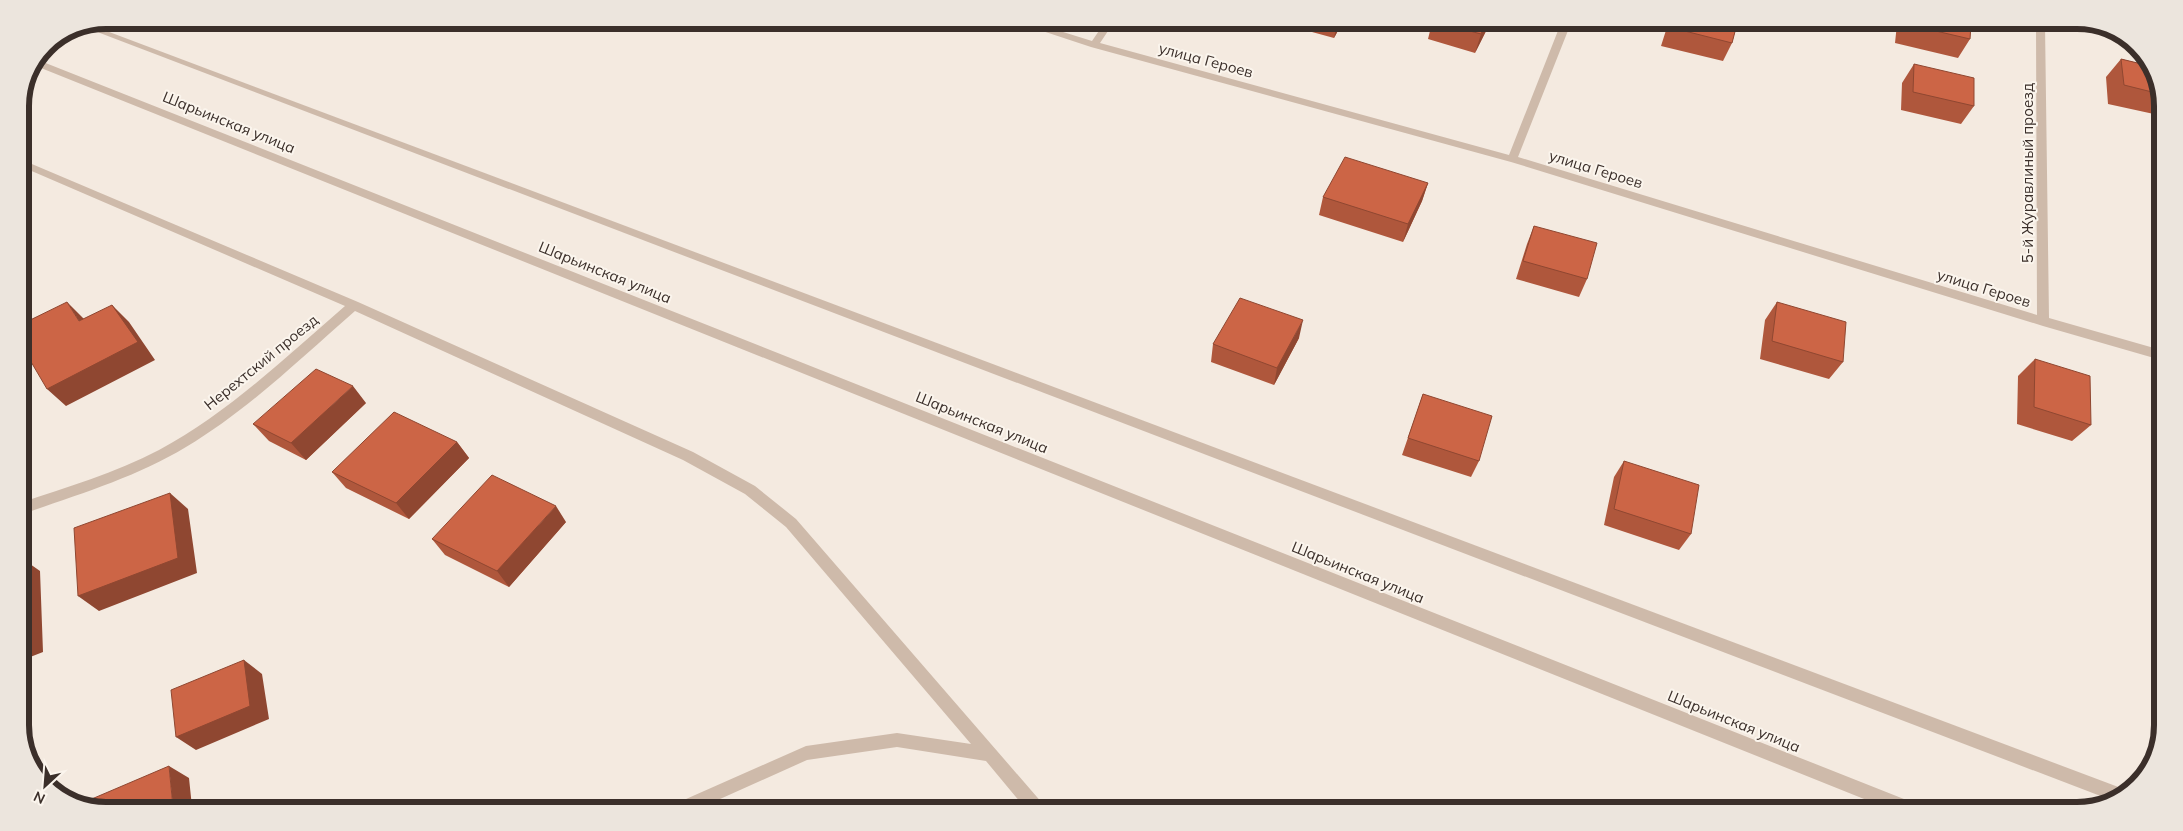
<svg xmlns="http://www.w3.org/2000/svg" width="2183" height="831" font-family="Mulish,sans-serif">
	<style>
		.lines { fill: none; stroke-linecap: round; stroke-linejoin: round }
		.lane { fill: #cebaaa; fill-rule: evenodd }
		.street { fill: #cebaaa; fill-rule: evenodd }
		.wall { fill: #af573c }
		.shaded-wall { fill: #8f4731 }
		.building { fill: #cc6546; stroke: #8f4731 }
		.labels { text-anchor: middle; dominant-baseline: central; stroke-width: 4; stroke-linejoin: round; paint-order: stroke }
		.street-label { font-size: 15px; fill: #3b2f2a; stroke: #fbf5ed }
		.rim { fill: none; stroke: #3b2f2a; stroke-width: 6 }
	</style>
	<rect width="100%" height="100%" fill="#f4eae0"/>
	<g class="lines">
		<path class="lane" d="M88,24L2121,788L2126,791L2128,794L2111,800L79,25Z"/>
		<path class="street" d="M1015,22H1031L1092,41L1105,22H1114L1100,43L1509,155L1561,23H1571L1518,157L2037,315L2036,25H2045L2049,318L2161,350V360L2043,326L1511,162L1091,47Z
			M38,60L1914,803L1920,806L1922,811H1894L36,66Z
			M20,159L358,302L693,452L755,486L796,519L1043,804L1045,809H1026L986,761L897,747L807,760L700,808H674L677,803L806,746L897,733L971,744L786,527L745,494L683,460L355,311C301,358 248,410 186,447C135,478 76,495 20,515V503C67,487 115,473 159,450C228,413 286,357 345,306L20,166Z"/>
	</g>
	<path class="wall" d="M1246,23H1256L1255,25Z
		M1291,23H1342L1334,38L1290,26Z
		M1432,23H1490L1475,53L1428,39Z
		M1668,24H1737L1732,43L1723,61L1661,46Z
		M1897,24H1971L1970,39L1958,58L1895,43Z
		M2113,31L2132,44L2114,40Z
		M2121,59L2150,66L2163,100V116L2108,104L2106,77Z
		M1914,64L1974,106L1961,124L1901,110L1902,83Z
		M1428,183L1422,201L1403,242L1319,215L1323,197Z
		M1534,226L1587,279L1579,297L1516,279L1527,244Z
		M2162,232V261L2159,235Z
		M1777,302L1843,362L1829,379L1760,359L1765,320Z
		M1299,338L1274,385L1211,362L1213,344Z
		M2035,359L2091,425L2072,441L2017,424L2018,376Z
		M1423,394L1479,461L1471,477L1402,455Z
		M366,403L306,460L269,441L253,424Z
		M457,442L469,458L409,519L346,488L332,472Z
		M1624,461L1691,534L1679,550L1604,525L1614,477Z
		M566,522L509,587L445,555L432,539Z"/>
	<path class="shaded-wall" d="M1337,23H1342L1334,38Z
		M1486,23H1490L1475,53L1481,34Z
		M1428,183L1422,201L1403,242L1408,224Z
		M67,302L85,320L79,321Z
		M112,305L129,322L155,360L66,406L47,389Z
		M1303,320L1299,338L1274,385L1277,368Z
		M353,386L366,403L306,460L291,443Z
		M457,442L469,458L409,519L396,503Z
		M170,493L188,509L197,573L99,611L78,596Z
		M556,506L566,522L509,587L497,571Z
		M20,557L40,571L43,652L20,661Z
		M244,660L262,674L269,719L196,750L176,737Z
		M169,766L189,778L192,807H173Z"/>
	<path class="building" d="M1440,23H1486L1481,34Z
		M1671,24H1737L1732,43L1669,27Z
		M1906,24H1971L1970,39Z
		M2121,59L2150,66L2160,94L2124,85Z
		M1914,64L1974,78V106L1913,92Z
		M1345,157L1428,183L1408,224L1323,197Z
		M1534,226L1597,243L1587,279L1523,261Z
		M1240,298L1303,320L1277,368L1213,344Z
		M67,302L79,321L112,305L138,342L47,389L20,343V325Z
		M1777,302L1846,322L1843,362L1772,341Z
		M2035,359L2090,376L2091,425L2034,407Z
		M316,369L353,386L291,443L253,424Z
		M1423,394L1492,416L1479,461L1408,438Z
		M394,412L457,442L396,503L332,472Z
		M1624,461L1699,485L1691,534L1614,509Z
		M492,475L556,506L497,571L432,539Z
		M170,493L178,558L78,596L74,528Z
		M244,660L250,706L176,737L171,690Z
		M169,766L173,807L80,806V804Z"/>
	<g class="labels">
		<g class="street-label">
			<text transform="translate(1206 60) rotate(15)">улица Героев</text>
			<text transform="translate(229 122) rotate(22)">Шарьинская улица</text>
			<text transform="translate(1596 169) rotate(17)">улица Героев</text>
			<text transform="translate(2027 173) rotate(-90)">5-й Журавлиный проезд</text>
			<text transform="translate(605 272) rotate(22)">Шарьинская улица</text>
			<text transform="translate(1984 288) rotate(17)">улица Героев</text>
			<text transform="translate(261 362) rotate(-39)">Нерехтский проезд</text>
			<text transform="translate(982 422) rotate(22)">Шарьинская улица</text>
			<text transform="translate(1358 572) rotate(22)">Шарьинская улица</text>
			<text transform="translate(1734 721) rotate(22)">Шарьинская улица</text>
		</g>
	</g>
	<path d="M0 0H2183V831H0ZM106 29H2077A77 77 0 0 1 2154 106V725A77 77 0 0 1 2077 802H106A77 77 0 0 1 29 725V106A77 77 0 0 1 106 29Z" fill="#ece5dd" fill-rule="evenodd"/>
	<path class="rim" d="M106 29H2077A77 77 0 0 1 2154 106V725A77 77 0 0 1 2077 802H106A77 77 0 0 1 29 725V106A77 77 0 0 1 106 29Z"/>
	<g transform="translate(45 786) rotate(206)" stroke="#fbf5ed" stroke-width="4" paint-order="stroke">
	<path d="M0-4L9 19L0 12L-9 19Z" fill="#3b2f2a"/>
	<text y="-8" font-size="14" font-weight="bold" text-anchor="middle" fill="#3b2f2a">N</text>
	</g>
</svg>
